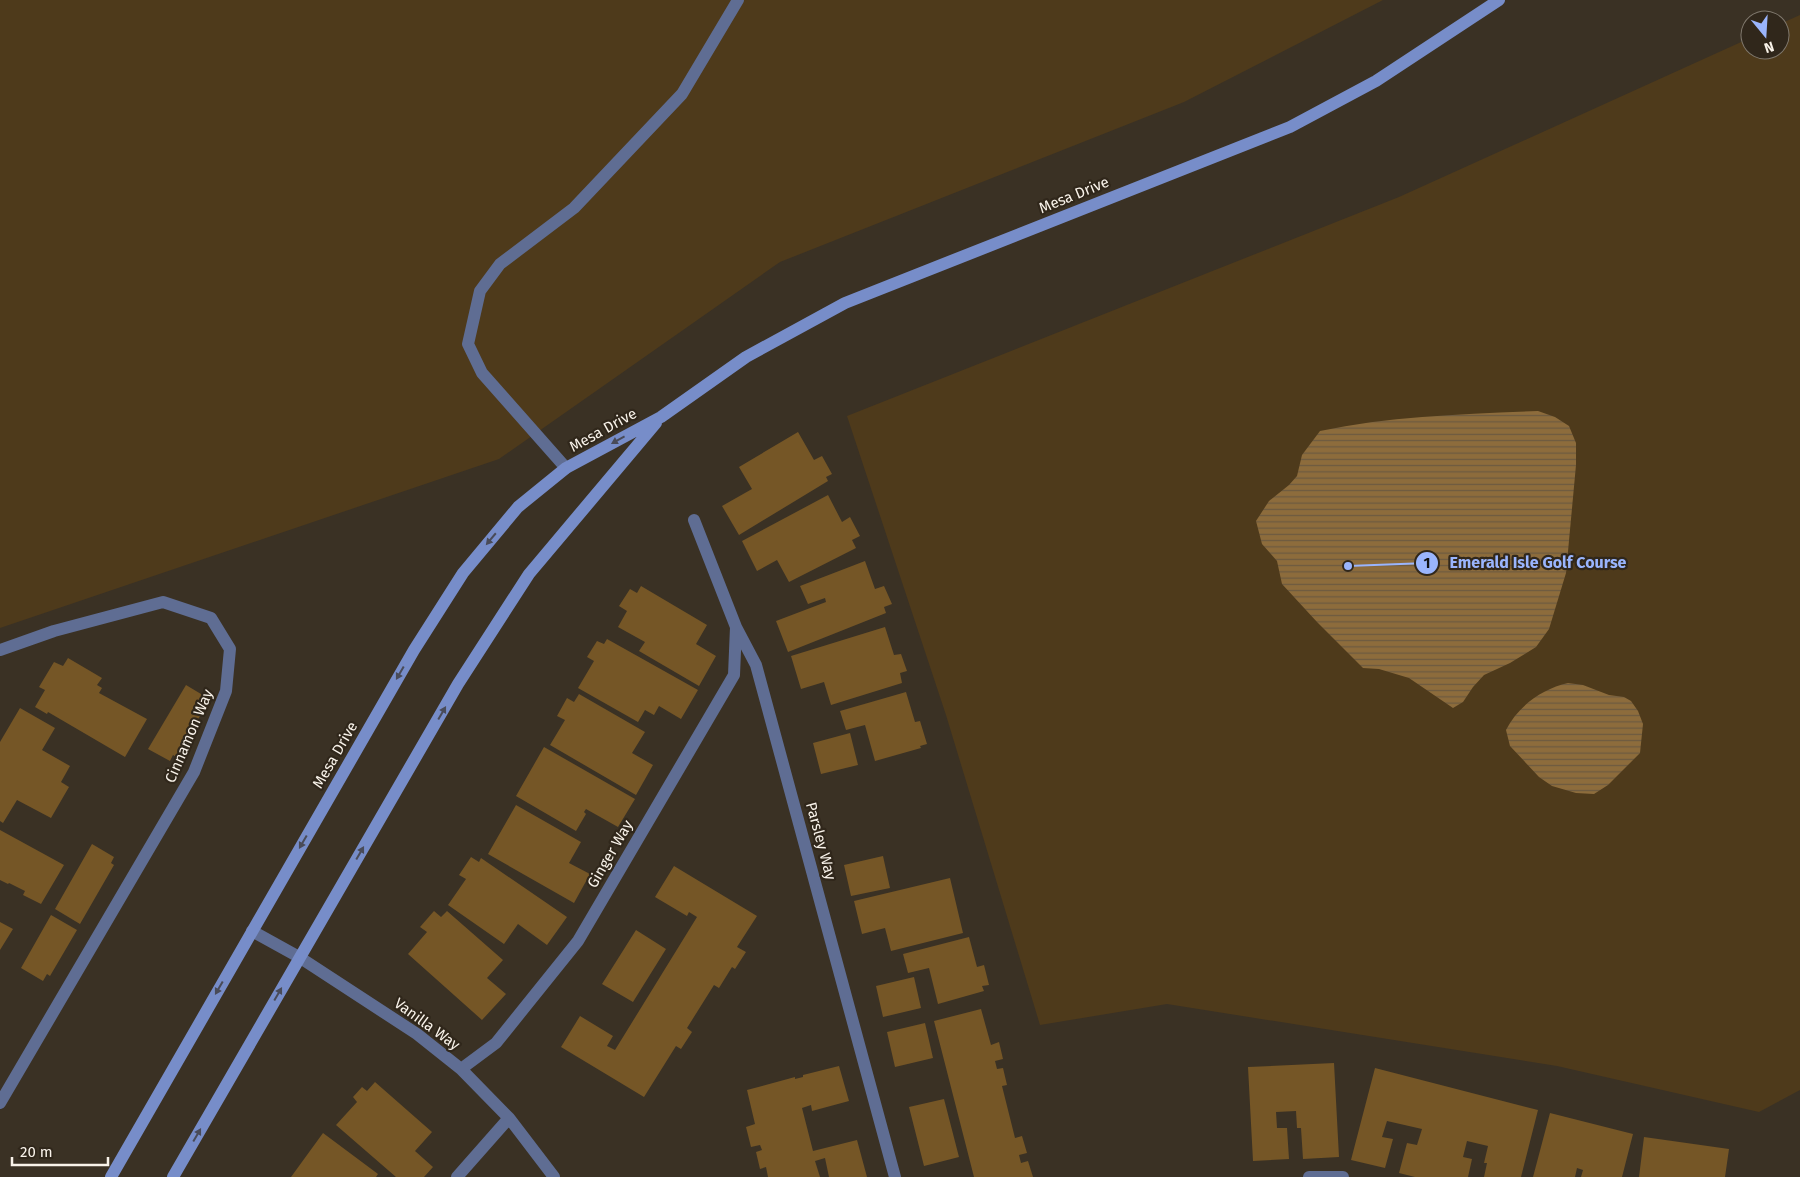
<svg xmlns="http://www.w3.org/2000/svg" width="1800" height="1177" font-family="'Fira Sans',sans-serif">
	<style>
		.green { fill: #4e3a1b }
		.water { fill: url(#water-rules) }
		.building { fill: #755626 }
		.lines { fill: none; stroke-linecap: round; stroke-linejoin: round }
		.lane { stroke: #5f6d93; stroke-width: 12 }
		.street { stroke: #5f6d93; stroke-width: 12 }
		.secondary { stroke: #778dc9; stroke-width: 12 }
		.oneway { fill: #494b58 }
		.labels { text-anchor: middle; dominant-baseline: central; stroke-width: 4.5; stroke-linejoin: round; paint-order: stroke }
		.street-label { font-size: 15px; fill: #f9f3ea; stroke: #30271b }
		.leader { fill: none; stroke: #9ab5fd; stroke-width: 2 }
		.callout-dot { fill: #9ab5fd; stroke: #30271b; stroke-width: 2 }
		.mark-label { font-size: 15px; text-anchor: middle; font-weight: bold; fill: #111 }
		.callout-label { font-size: 16px; text-anchor: middle; font-weight: bold; fill: #9ab5fd; stroke: #30271b; stroke-width: 4.5; stroke-linejoin: round; paint-order: stroke }
	</style>
	<defs>
		<pattern id="water-rules" width="6" height="5" patternUnits="userSpaceOnUse" patternTransform="scale(1.25)"><rect width="6" height="5" fill="#8d6c3c"/><path d="M0 2.5h6" fill="none" stroke="#6c5a41"/></pattern>
	</defs>
	<rect width="100%" height="100%" fill="#3a3124"/>
	<path class="green" d="M0,0H1383L1184,102L780,262L499,459L0,628Z
		M1800,15V1090L1759,1112L1557,1066L1167,1004L1040,1025L946,715L847,416L1399,197L1750,38V50H1780V24Z"/>
	<path class="water" d="M1538,411L1555,417L1569,426L1576,443V465L1566,573L1549,629L1536,647L1510,663L1484,675L1473,687L1463,702L1453,708L1409,678L1379,669L1363,668L1317,622L1282,584L1277,561L1262,544L1256,521L1269,501L1289,485L1297,476L1302,455L1320,431C1391,416 1465,414 1538,411Z
		M1568,683L1583,685L1609,695L1624,697L1631,701L1638,711L1643,724L1640,753L1608,785L1594,794L1576,793L1552,786L1539,777L1510,746L1506,730C1518,706 1542,689 1568,683Z"/>
	<path class="building" d="M798,432L814,460L822,456L832,474L826,477L828,481L739,535L722,506L752,489L739,467Z
		M828,495L842,522L850,517L860,536L852,540L856,548L789,582L777,560L757,571L742,541Z
		M865,561L875,589L884,586L892,604L884,607L886,613L788,652L776,621L826,602L825,598L808,604L800,586Z
		M641,586L707,625L696,644L716,656L699,686L639,651L645,642L618,627L627,611L619,606L630,589L637,593Z
		M885,627L894,655L901,654L907,671L900,673L902,683L831,705L824,682L801,689L791,656Z
		M607,639L698,690L681,719L659,706L654,715L645,710L638,722L578,688L594,661L587,657L597,641L604,644Z
		M68,658L102,678L97,685L102,688L99,693L147,719L125,757L48,712L47,714L35,707L45,690L39,687L54,662L63,666Z
		M186,685L206,697L202,704L206,706L176,757L173,755L170,761L148,749Z
		M906,692L915,722L920,721L927,744L920,746L921,748L875,761L865,725L846,730L840,711Z
		M579,694L645,732L632,753L653,765L636,795L550,745L565,720L557,716L567,698L574,702Z
		M20,708L55,728L42,750L70,766L61,782L69,787L51,818L17,800L3,823L0,821V742Z
		M850,733L858,765L821,774L813,743Z
		M544,747L635,799L618,827L586,809L584,812L586,814L576,831L516,796Z
		M516,805L581,842L569,863L590,874L574,903L488,854Z
		M0,830L64,865L41,904L23,895L25,891L9,883L8,884L0,880Z
		M92,844L114,857L111,863L114,865L80,924L55,909Z
		M883,856L890,888L851,896L844,865Z
		M471,857L479,862L481,858L567,917L547,945L518,924L504,944L448,905L466,879L459,875Z
		M674,866L757,916L737,947L746,952L735,969L732,967L719,988L714,985L687,1028L692,1032L681,1049L676,1046L644,1097L561,1047L580,1016L613,1036L607,1046L615,1050L697,917L689,912L687,916L655,897Z
		M950,878L963,933L891,951L885,928L862,934L854,901Z
		M434,911L441,917L447,911L503,960L487,978L506,994L482,1020L408,954L427,932L420,927Z
		M51,915L77,930L50,976L47,974L43,981L21,968Z
		M0,922L13,929L0,950Z
		M636,930L666,949L633,1002L602,984Z
		M969,937L977,967L984,965L989,985L982,986L984,991L938,1004L929,968L908,973L903,954Z
		M914,977L921,1008L883,1017L876,986Z
		M981,1009L991,1045L999,1042L1003,1059L995,1061L997,1069L1003,1068L1007,1085L1002,1086L1015,1138L1022,1136L1027,1153L1019,1155L1021,1163L1028,1161L1033,1177H974L934,1021Z
		M925,1023L933,1058L895,1067L887,1032Z
		M1334,1063L1339,1157L1303,1159L1301,1128H1297L1296,1111L1276,1112L1277,1128H1287L1289,1159L1253,1161L1248,1067Z
		M839,1066L849,1101L812,1111L811,1105L802,1108L813,1151L857,1140L867,1177H829L825,1158L815,1161L820,1177H768L766,1167L760,1169L756,1152L762,1150L760,1145L751,1147L746,1127L755,1124L747,1090L795,1077V1079L803,1077V1075Z
		M1375,1068L1538,1110L1521,1177H1484L1487,1163H1484L1488,1146L1467,1141L1463,1157L1472,1159L1468,1177H1415L1399,1173L1407,1143L1417,1145L1422,1129L1387,1121L1382,1137L1393,1139L1385,1168L1351,1160Z
		M375,1082L432,1132L415,1151L433,1167L424,1177H396L336,1125L357,1102L353,1097L362,1087L367,1091Z
		M944,1099L959,1157L924,1166L909,1107Z
		M1550,1113L1633,1134L1622,1177H1581L1583,1170L1577,1168L1575,1177H1533Z
		M323,1133L378,1174L376,1177H291Z
		M1644,1137L1729,1149L1725,1177H1639Z"/>
	<g class="lines">
		<path class="lane" d="M566,468L482,373L468,344L480,291L500,264L574,208L682,94L738,0"/>
		<path class="street" d="M694,520L736,627L756,665L895,1177
			M0,650L54,631L163,602L211,618L230,649L226,691L194,772L0,1103
			M252,931L299,957L417,1034L461,1069L509,1118L554,1177
			M461,1069L496,1043L578,941L734,675L736,627
			M457,1177L509,1118
			M1309,1177H1343"/>
		<path class="secondary" d="M111,1177L414,650L463,573L518,507L566,468L661,417L746,357L845,303L1290,127L1376,81L1499,0
			M173,1177L458,684L529,574L656,423"/>
	</g>
	<defs><path id="oneway-solid" d="M-6-.8H1V-3.2L6.5 0L1 3.2V.8H-6Z" transform="scale(1.25)"/></defs>
	<g class="oneway">
		<use href="#oneway-solid" transform="translate(618 440) rotate(151)"/>
		<use href="#oneway-solid" transform="translate(491 539) rotate(130)"/>
		<use href="#oneway-solid" transform="translate(400 673) rotate(120)"/>
		<use href="#oneway-solid" transform="translate(442 713) rotate(-60)"/>
		<use href="#oneway-solid" transform="translate(303 842) rotate(120)"/>
		<use href="#oneway-solid" transform="translate(360 853) rotate(-60)"/>
		<use href="#oneway-solid" transform="translate(219 988) rotate(120)"/>
		<use href="#oneway-solid" transform="translate(278 994) rotate(-60)"/>
		<use href="#oneway-solid" transform="translate(197 1135) rotate(-60)"/>
	</g>
	<g class="labels">
		<g class="street-label">
			<text transform="translate(1074 195) rotate(-22)">Mesa Drive</text>
			<text transform="translate(603 430) rotate(-29)">Mesa Drive</text>
			<text transform="translate(189 736) rotate(-67)">Cinnamon Way</text>
			<text transform="translate(335 755) rotate(-60)">Mesa Drive</text>
			<text transform="translate(821 841) rotate(75)">Parsley Way</text>
			<text transform="translate(610 854) rotate(-60)">Ginger Way</text>
			<text transform="translate(427 1024) rotate(36)">Vanilla Way</text>
		</g>
	</g>
	<path class="leader" d="M1348 566L1427 563"/>
	<g class="callout-dot">
		<circle cx="1348" cy="566" r="5"/>
		<circle cx="1427" cy="563" r="12"/>
	</g>
	<g class="mark-label">
		<text x="1427" y="568">1</text>
	</g>
	<g class="callout-label">
		<text x="1538" y="568">Emerald Isle Golf Course</text>
	</g>
	<g transform="translate(1765 35) rotate(162)"><circle r="24" fill="#30271b" stroke="#80796e"/>
	<path d="M0-4L9 19L0 12L-9 19Z" fill="#9ab5fd"/>
	<text y="-8" font-size="14" font-weight="bold" text-anchor="middle" fill="#f9f3ea">N</text>
	</g>
	<path d="M12 1157v8h96v-8" fill="none" stroke="#f9f3ea" stroke-width="2.5"/>
	<text x="20" y="1157" font-size="15" fill="#f9f3ea" stroke="#30271b" stroke-width="4" paint-order="stroke">20 m</text>
</svg>
